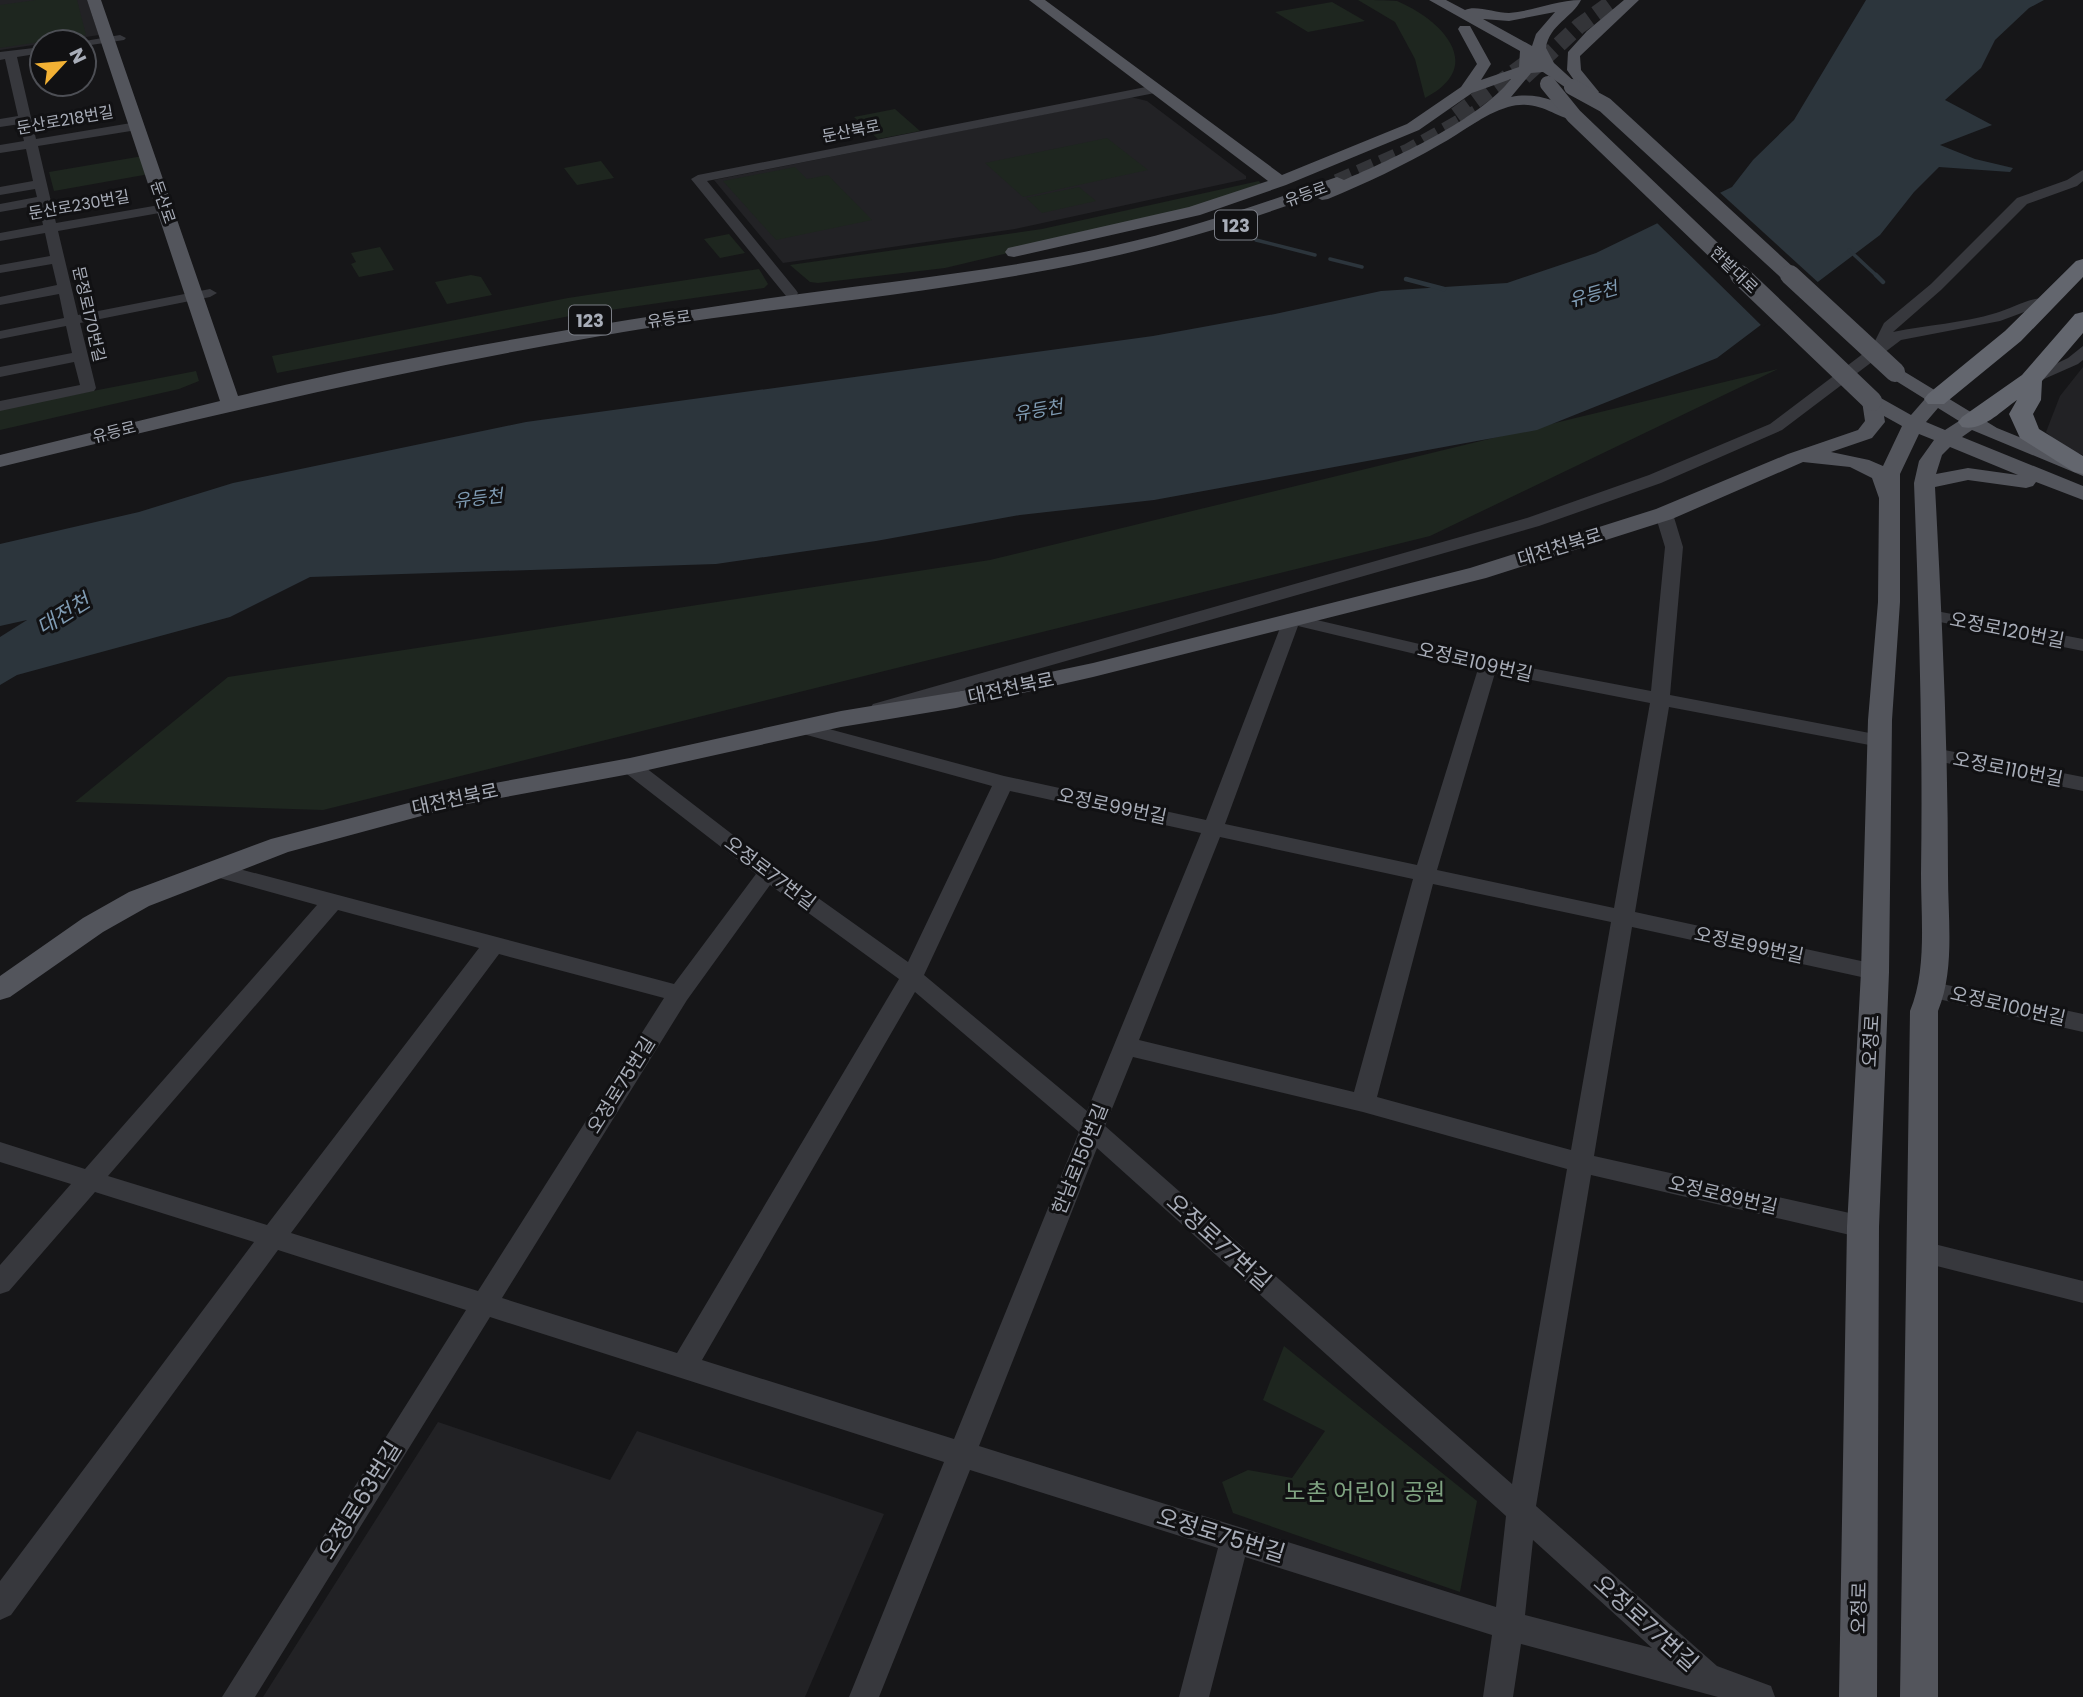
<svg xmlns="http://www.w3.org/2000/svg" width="2083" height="1697" font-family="Poppins,'Noto Sans KR',sans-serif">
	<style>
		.built { fill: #222225 }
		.green { fill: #1e261f }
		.water { fill: #2c353c }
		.pier { fill: #161618 }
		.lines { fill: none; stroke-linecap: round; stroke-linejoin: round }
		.stream-far1 { stroke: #2c353c; stroke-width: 3.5 }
		.stream { stroke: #2c353c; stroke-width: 4.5 }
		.major-tunnel { stroke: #333438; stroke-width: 16; stroke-dasharray: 16 8; stroke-linecap: butt }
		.minor { fill: #37383d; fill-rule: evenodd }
		.major { fill: #53555c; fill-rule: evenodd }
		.highway { fill: #63666e; fill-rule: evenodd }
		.major-bridge-far1 { stroke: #53555c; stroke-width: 16 }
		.major-bridge { stroke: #53555c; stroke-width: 20 }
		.labels { text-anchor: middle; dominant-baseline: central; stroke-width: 6; stroke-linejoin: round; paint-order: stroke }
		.far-street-label { font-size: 16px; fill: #a8adb8; stroke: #111113 }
		.shield { fill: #111113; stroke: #7b7e86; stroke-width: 2 }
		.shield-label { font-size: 18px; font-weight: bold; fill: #a8adb8 }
		.far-water-label { font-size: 18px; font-style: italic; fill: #7f9bb3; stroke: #111113 }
		.street-label { font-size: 19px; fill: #a8adb8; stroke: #111113 }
		.water-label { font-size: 21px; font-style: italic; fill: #7f9bb3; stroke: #111113 }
		.near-street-label { font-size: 23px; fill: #a8adb8; stroke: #111113 }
		.near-park-label { font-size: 23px; fill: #7fa381; stroke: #111113 }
	</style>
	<rect width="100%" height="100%" fill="#161618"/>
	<path class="built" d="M0,0H87L99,35L0,50Z
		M1131,97L1147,101L1246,176V179L1015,229L783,263L714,180Z
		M2083,367V455L2062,447L2046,432L2060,396Z
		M438,1422L610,1480L637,1431L884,1514L805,1697H263Z"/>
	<path class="green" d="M36,0H77L86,35L0,48V5Z
		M1358,0C1370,0 1387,0 1397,1C1442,20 1487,66 1425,98L1415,59L1395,22Z
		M1332,2L1365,21L1308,32L1275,12Z
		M895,109L920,131L878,139L854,117Z
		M1107,138L1148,170L1023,197L985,163Z
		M149,155L155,173L54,191L49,172Z
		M601,161L614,178L577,185L564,168Z
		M795,167L807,179L828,175L872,220L776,240L723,181Z
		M1259,181L1261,185L1168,215L945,268L818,283L810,282L790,265L1042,229Z
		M1079,187L1096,201L1042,213L1026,198Z
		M729,234L745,253L720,258L704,239Z
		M380,247L394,270L359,277L351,264L356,262L351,253Z
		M759,269L768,284L764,288L575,315L277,373L272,356L568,298Z
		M471,275L481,277L492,295L447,304L435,282Z
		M1778,369L1430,536L323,810L75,802L228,677L990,560Z
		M196,371L199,381L179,389L0,430V409Z
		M1284,1346L1477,1501L1460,1592L1233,1513L1222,1482L1248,1470L1292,1478L1325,1431L1263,1400Z"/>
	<path class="water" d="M1866,0H2044L2029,8L1995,40L1981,68L1945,100L1992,125L1940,145L1975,159L2013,168L2010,172L1939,167L1914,192L1880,235L1717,358L1537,430L1154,500L1020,515L876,541L716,564L310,577L230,617L17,675L0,685V637L27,620L0,626V544L139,512L233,483L526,422L1153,336L1275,314L1381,291L1507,283L1596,253L1732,187L1753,160L1794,120Z"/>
	<path class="pier" d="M1717,190L1821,285L1763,327L1656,222Z"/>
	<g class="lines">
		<path class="stream-far1" d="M1256,240L1315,255
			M1849,250L1878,277
			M1330,259L1362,267"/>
		<path class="stream" d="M1876,275L1883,282
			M1406,279L1444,289"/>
		<path class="major-tunnel" d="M1524,77L1579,26L1615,0
			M1456,115L1532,59
			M1337,182L1409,151L1476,113"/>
		<path class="minor" d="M120,35L126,38L124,40L84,46V42H79Z
			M42,47V53L17,57L36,139L137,122L143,126L137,130L38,146L56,223L165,204L172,208L165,212L58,231L78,315L210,289L217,293L210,297L80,323L96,388L94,391L0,411V401L80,385L74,362L0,377V367L72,353L66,326L0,339V331L64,318L59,294L0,305V297L57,285L52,264L0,273V265L50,256L45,233L0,241V233L43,225L39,205L0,212V204L37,197L35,189L0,195V187L33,181L26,149L0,153V145L24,141L20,124L0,127V119L18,116L5,59L0,60V52Z
			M1156,85L1160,86V92L707,181L796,290L798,293L796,296H786L691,179L698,175Z
			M2083,170V181L2077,186L2027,204L1941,290L1893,332C1927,325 1963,323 1996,313C2014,308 2034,294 2053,299L2055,302L2053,305L2027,311L2000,321L1901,340L1782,430L1661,483L1539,526L887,712H873L870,708L873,704L1527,518L1649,475L1770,424L1872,347L1884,323L1931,284L2017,198L2067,180Z
			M2083,346V360L2078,364L2035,383L2030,385L2022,380L2068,358Z
			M1664,509L1673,514L1683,547L1670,695L1880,735L1887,737L1890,741L1887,745L1880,747L1669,707L1635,912L1875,964L1883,966L1886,972L1883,978L1875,980L1632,927L1594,1156L1863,1216L1872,1220L1876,1227L1872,1234L1863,1238L1591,1175L1536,1506L1717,1666L1771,1686L1775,1697H1718L1521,1644L1513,1697H1483L1492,1635L1245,1557L1209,1697H1179L1218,1548L970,1470L879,1697H849L944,1462L490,1317L255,1697H222L466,1310L278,1250L11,1615L0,1620V1581L254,1242L95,1192L9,1291L0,1294V1265L71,1184L0,1162V1142L85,1169L317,905L205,874L202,869L205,864L213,862L674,984L756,874L623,771L620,766L623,761H637L776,868L908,962L992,786L796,732L793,728L796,724L803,722L1004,776L1206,820L1285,615L1291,614L1488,660L1651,691L1665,547L1655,514ZM1298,626L1478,669L1417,865L1225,824ZM1495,673L1650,703L1614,908L1437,870ZM1010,791L1201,833L1087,1111L924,975ZM1220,837L1413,879L1354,1092L1139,1040ZM1433,884L1611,922L1571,1150L1377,1097ZM770,885L899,979L677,1353L502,1298L687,1000ZM338,910L479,948L267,1225L108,1176ZM499,954L664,998L478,1291L291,1233ZM915,992L1079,1132L954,1439L702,1360ZM1133,1057L1363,1112L1567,1169L1512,1484L1105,1126ZM1097,1148L1506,1516L1496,1607L979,1446ZM1533,1540L1652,1648L1525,1615Z
			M1931,610L2083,639V651L1925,619L1922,615Z
			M1934,748L2083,777V791L1927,759L1924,754L1927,749Z
			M1933,982L2083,1014V1032L1925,996L1922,990L1925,984Z
			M1922,1241L2083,1281V1303L1913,1260L1909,1252L1913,1244Z"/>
		<path class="major" d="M87,0H101L238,396C407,355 579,327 751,301C862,284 974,274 1084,252C1168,236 1251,208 1331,179L1337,177L1344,180C1392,159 1479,120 1511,79L1472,93L1419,130L1286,185L1200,215L1014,257L1008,256L1005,252L1008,248L1189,207L1268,181L1029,0H1045L1282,175L1407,124L1461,87L1477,64L1458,29L1460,26H1470L1491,64L1481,80L1519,67L1520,51L1429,0H1446L1465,10C1476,5 1495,13 1509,13C1534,11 1556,0 1581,0C1573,17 1549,25 1546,48L1554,63L1576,83L1567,70L1568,52L1587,31L1624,0H1639L1580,56L1581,70L1599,92L1596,95H1586L1579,87L1572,92L1543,72L1531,73L1511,97C1536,92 1558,101 1579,113L1582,116L1579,119C1561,124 1542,97 1508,107C1483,114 1462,133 1439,145C1403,166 1366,183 1328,199L1322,200L1314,196C1241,223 1164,246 1088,262C947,292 802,304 660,326C437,362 219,413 0,467V455L220,401ZM1555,12L1536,34L1532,46L1483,19L1509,21Z
			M1895,366L1997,428L2083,463V476L1972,430L1962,437L2083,486V500L2036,482L2033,486L2026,488L1968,480L1935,487C1942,616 1948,745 1948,875C1948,919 1955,970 1938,1011V1697H1900L1910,1011C1927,970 1921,918 1921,874C1923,743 1919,613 1914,483L1919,461L1934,440L1919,434L1900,474V602L1892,720L1889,972L1879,1227L1877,1697H1839L1847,1227L1861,972L1868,720L1878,602L1879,498L1872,478L1850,467L1803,462L1672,519L1486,578L1093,677L956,708L841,727L630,774L462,805L288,852L149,906L103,932L10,997L0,1000V976L83,918L129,892L271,839L462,789L630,758L841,711L956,692L1093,663L1470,568L1656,509L1788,454L1858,430L1865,421L1862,401L1865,397H1879L1911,415L1925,399L1888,376L1885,372L1888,368ZM1938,408L1959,421L1945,430L1926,422ZM1884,416L1902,426L1883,466L1869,460L1831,452L1872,438L1885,422ZM1950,447L2018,475L1968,468L1936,474L1942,455Z"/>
		<path class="highway" d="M2083,259V277L2021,341L1944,404H1928L1924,399L1928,394L2005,331L2076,261Z
			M2083,312V333L2042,381L2041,400L2033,414L2039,429L2083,456V474L2074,472L2020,438L2009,414L2017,400C2001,411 1982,432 1962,427L1958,422L1962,417L2022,375L2075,314Z"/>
		<path class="major-bridge-far1" d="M1548,84L1574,116L1742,277
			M1572,87L1605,105L1792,277"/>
		<path class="major-bridge" d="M1740,275L1872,401
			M1790,275L1895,372"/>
	</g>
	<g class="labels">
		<g class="far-street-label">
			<text transform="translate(65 120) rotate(-10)">둔산로218번길</text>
			<text transform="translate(851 131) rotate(-11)">둔산북로</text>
			<text transform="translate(1306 194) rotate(-20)">유등로</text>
			<text transform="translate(163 202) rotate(71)">둔산로</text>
			<text transform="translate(79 205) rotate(-10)">둔산로230번길</text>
			<text transform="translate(1734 270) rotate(44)">한밭대로</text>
			<text transform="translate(89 314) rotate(77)">문정로170번길</text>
			<text transform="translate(669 319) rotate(-8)">유등로</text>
			<text transform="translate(114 432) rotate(-14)">유등로</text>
		</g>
		<g class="shield">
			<rect x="1215" y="210.5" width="42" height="29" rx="5"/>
			<rect x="569" y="305.5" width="42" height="29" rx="5"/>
		</g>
		<g class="shield-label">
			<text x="1236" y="225">123</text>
			<text x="590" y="320">123</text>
		</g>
		<g class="far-water-label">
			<text transform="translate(1593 294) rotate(-16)">유등천</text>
			<text transform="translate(1038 410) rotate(-10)">유등천</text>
			<text transform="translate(478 498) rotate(-7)">유등천</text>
		</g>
		<g class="street-label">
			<text transform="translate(1560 547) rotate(-17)">대전천북로</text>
			<text transform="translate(2007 630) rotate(11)">오정로120번길</text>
			<text transform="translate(1475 662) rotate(13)">오정로109번길</text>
			<text transform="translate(1011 688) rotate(-12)">대전천북로</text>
			<text transform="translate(2008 769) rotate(11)">오정로110번길</text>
			<text transform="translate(455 799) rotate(-12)">대전천북로</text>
			<text transform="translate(1112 806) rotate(12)">오정로99번길</text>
			<text transform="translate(770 873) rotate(37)">오정로77번길</text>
			<text transform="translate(1749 945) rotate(12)">오정로99번길</text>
			<text transform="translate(2008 1006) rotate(13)">오정로100번길</text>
			<text transform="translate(1871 1041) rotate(-87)">오정로</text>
			<text transform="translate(621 1085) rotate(-58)">오정로75번길</text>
			<text transform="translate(1080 1159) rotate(-68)">한남로150번길</text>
			<text transform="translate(1723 1195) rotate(13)">오정로89번길</text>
			<text transform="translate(1859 1608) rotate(-89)">오정로</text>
		</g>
		<g class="water-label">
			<text transform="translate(63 614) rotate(-32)">대전천</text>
		</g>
		<g class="near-street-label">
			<text transform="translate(1219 1242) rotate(42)">오정로77번길</text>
			<text transform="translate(360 1500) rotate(-58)">오정로63번길</text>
			<text transform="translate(1221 1535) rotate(17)">오정로75번길</text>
			<text transform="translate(1646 1623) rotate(42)">오정로77번길</text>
		</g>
		<g class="near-park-label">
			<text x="1365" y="1492">노촌 어린이 공원</text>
		</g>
	</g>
	<g transform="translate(63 63) rotate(64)"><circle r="33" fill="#111113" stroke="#4d4f55" stroke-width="2"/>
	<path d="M0-5L12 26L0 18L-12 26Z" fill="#f2b134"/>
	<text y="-10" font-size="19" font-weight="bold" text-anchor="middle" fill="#a8adb8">N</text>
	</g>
</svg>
